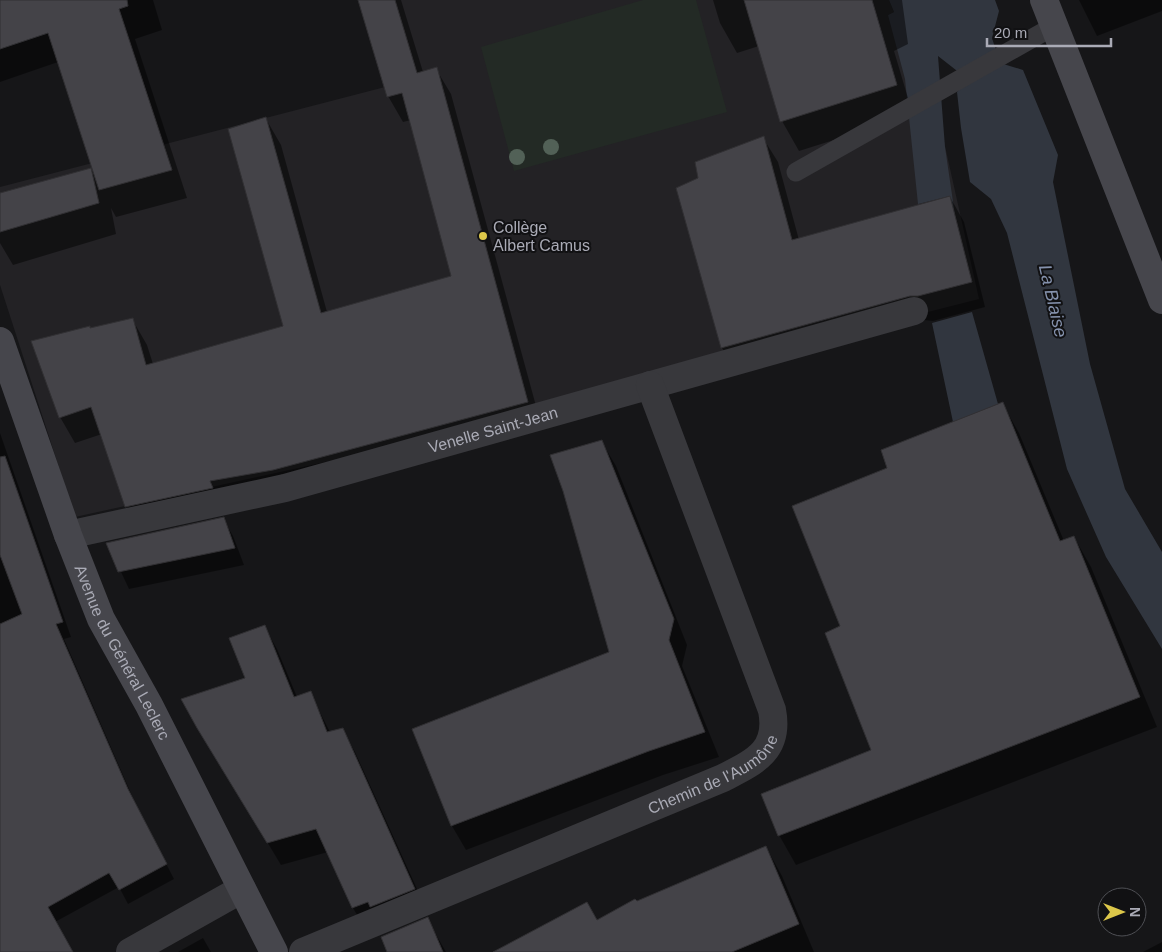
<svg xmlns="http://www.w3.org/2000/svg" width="1162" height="952" font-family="Helvetica,sans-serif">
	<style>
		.built { fill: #232225 }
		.green { fill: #232a25 }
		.water { fill: #31363f }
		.shadow { fill: #0007 }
		.building { fill: #444348; stroke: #313033 }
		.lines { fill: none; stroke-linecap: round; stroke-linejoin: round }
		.lane { stroke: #38383c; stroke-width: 19 }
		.street { stroke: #38383c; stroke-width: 28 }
		.secondary { stroke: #46464c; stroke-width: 28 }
		.tree { fill: #526157 }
		.poi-dot { fill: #dcc74a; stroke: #111113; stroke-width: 2 }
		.labels { text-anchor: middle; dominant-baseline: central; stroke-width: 4; stroke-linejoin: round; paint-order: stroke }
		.poi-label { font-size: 16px; fill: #aaabb6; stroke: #111113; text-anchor: start }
		.street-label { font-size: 16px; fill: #aaabb6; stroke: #111113 }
		.water-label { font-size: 18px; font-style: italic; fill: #8592ad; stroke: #111113 }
	</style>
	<rect width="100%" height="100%" fill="#161618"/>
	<path class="built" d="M392,0H889L894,12L888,15L929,74L979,299L421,441L75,517L0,285V187L412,80Z"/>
	<path class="green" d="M643,0H696L727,112L514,171L481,47Z"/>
	<path class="water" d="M889,0H995L999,11L992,38L1000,63L1023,70L1058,155L1053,182L1090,364L1125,489L1162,552V649L1106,557L1067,469L1007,233L991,199L970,182L961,128L957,92L965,83L961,74L938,56L945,147L956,222L950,196L918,204L905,79L888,15L894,12Z
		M972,312L998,404L953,422L932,323Z"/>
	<path class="shadow" d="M0,0H153L162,30L135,39L187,198L116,217L111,208L116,234L13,265L0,243V195L91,169L94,175L58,62L0,82Z
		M360,0H401L423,72L436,69L451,94L542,428L142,532L127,506L102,434L75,443L60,417L90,329L132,319L147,345L153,364L284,327L266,119L281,145L327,312L452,277L411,120L403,122L388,96Z
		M713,0H902L908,44L894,51L913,115L799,151L782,121L759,46L737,53L720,23Z
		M1079,0H1162V11L1097,36Z
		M763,138L778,162L799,240L950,197L964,222L985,307L933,321L924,320L737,372L722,348L700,179Z
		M1002,403L1019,433L1064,541L1074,537L1091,567L1157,727L796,865L779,835L873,751L841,626L889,468Z
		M0,433L71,637L64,639L136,805L174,879L128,904L119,887L55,922L72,952H0Z
		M601,441L616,466L687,645L682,666L719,757L663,775L466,850L452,826L610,653Z
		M223,519L233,536L244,565L129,589L108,544Z
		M264,626L277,649L297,697L310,693L330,732L342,729L355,752L427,911L366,930L353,908L328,852L281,865L195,722L247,678Z
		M766,847L782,876L814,952H496L597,922L637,902Z
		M427,919L446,952H388Z
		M203,938L211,952H178Z
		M1162,942V952H1143Z"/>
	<path class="building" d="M0,0H127L128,6L119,9L172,170L99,190L48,33L0,49Z
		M358,0H395L417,73L437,67L528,402L273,470L210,481L213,488L125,507L91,407L59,418L31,341L90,326V328L133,318L146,365L283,326L228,129L266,117L321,313L451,276L402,93L387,97Z
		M744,0H872L897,85L780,122Z
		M764,136L792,240L950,196L972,282L918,296H910L721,348L676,188L698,178L695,162Z
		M91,168L99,203L0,232V193Z
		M1003,402L1060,541L1074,536L1140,697L778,836L761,794L871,750L825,633L840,626L792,506L887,468L881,450Z
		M602,440L674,619L669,640L705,732L649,751L451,826L412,729L609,652L563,491L550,455Z
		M5,456L63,622L56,624L128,789L167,864L119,890L109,873L48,907L73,952H0V624L22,614L0,555V457Z
		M224,517L235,548L118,572L106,543Z
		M265,625L294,697L311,691L327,732L343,728L415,889L370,907L368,902L352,908L316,829L267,843L197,728L181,699L245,678L229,638Z
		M766,846L799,924L732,952H493L587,902L597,920L635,899L637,901Z
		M428,917L443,952H387L381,937Z"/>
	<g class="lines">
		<path class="lane" d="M796,172L1054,26"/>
		<g class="street">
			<path id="s1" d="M68,535L285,488L914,311"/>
			<path d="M130,952L242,889"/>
			<path id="s2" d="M303,952L723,778C754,762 780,751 772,710L650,385"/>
		</g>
		<g class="secondary">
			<path d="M1044,0L1162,300"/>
			<path id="s3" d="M0,341L68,535L101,619L149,705L274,952"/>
		</g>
	</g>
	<g class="tree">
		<circle cx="551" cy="147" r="8"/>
		<circle cx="517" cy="157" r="8"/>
	</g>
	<circle class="poi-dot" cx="483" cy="236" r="5"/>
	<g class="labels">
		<g class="poi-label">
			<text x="493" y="227">Collège<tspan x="493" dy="18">Albert Camus</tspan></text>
		</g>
		<g class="street-label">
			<text stroke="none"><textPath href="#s1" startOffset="438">Venelle Saint-Jean</textPath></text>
			<text stroke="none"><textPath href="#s3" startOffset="335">Avenue du Général Leclerc</textPath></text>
			<text stroke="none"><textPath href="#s2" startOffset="448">Chemin de l'Aumône</textPath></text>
		</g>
		<g class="water-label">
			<text transform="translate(1053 301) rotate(77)">La Blaise</text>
		</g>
	</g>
	<g transform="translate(1122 912) rotate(90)"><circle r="24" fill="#111113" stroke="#4e4f54"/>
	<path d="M0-4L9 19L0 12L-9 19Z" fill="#dcc74a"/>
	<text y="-8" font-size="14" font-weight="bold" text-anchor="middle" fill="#aaabb6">N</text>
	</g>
	<path d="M987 38v8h124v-8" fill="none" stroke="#aaabb6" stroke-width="2.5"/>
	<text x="994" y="38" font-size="15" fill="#aaabb6" stroke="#111113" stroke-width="4" paint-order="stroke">20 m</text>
</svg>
